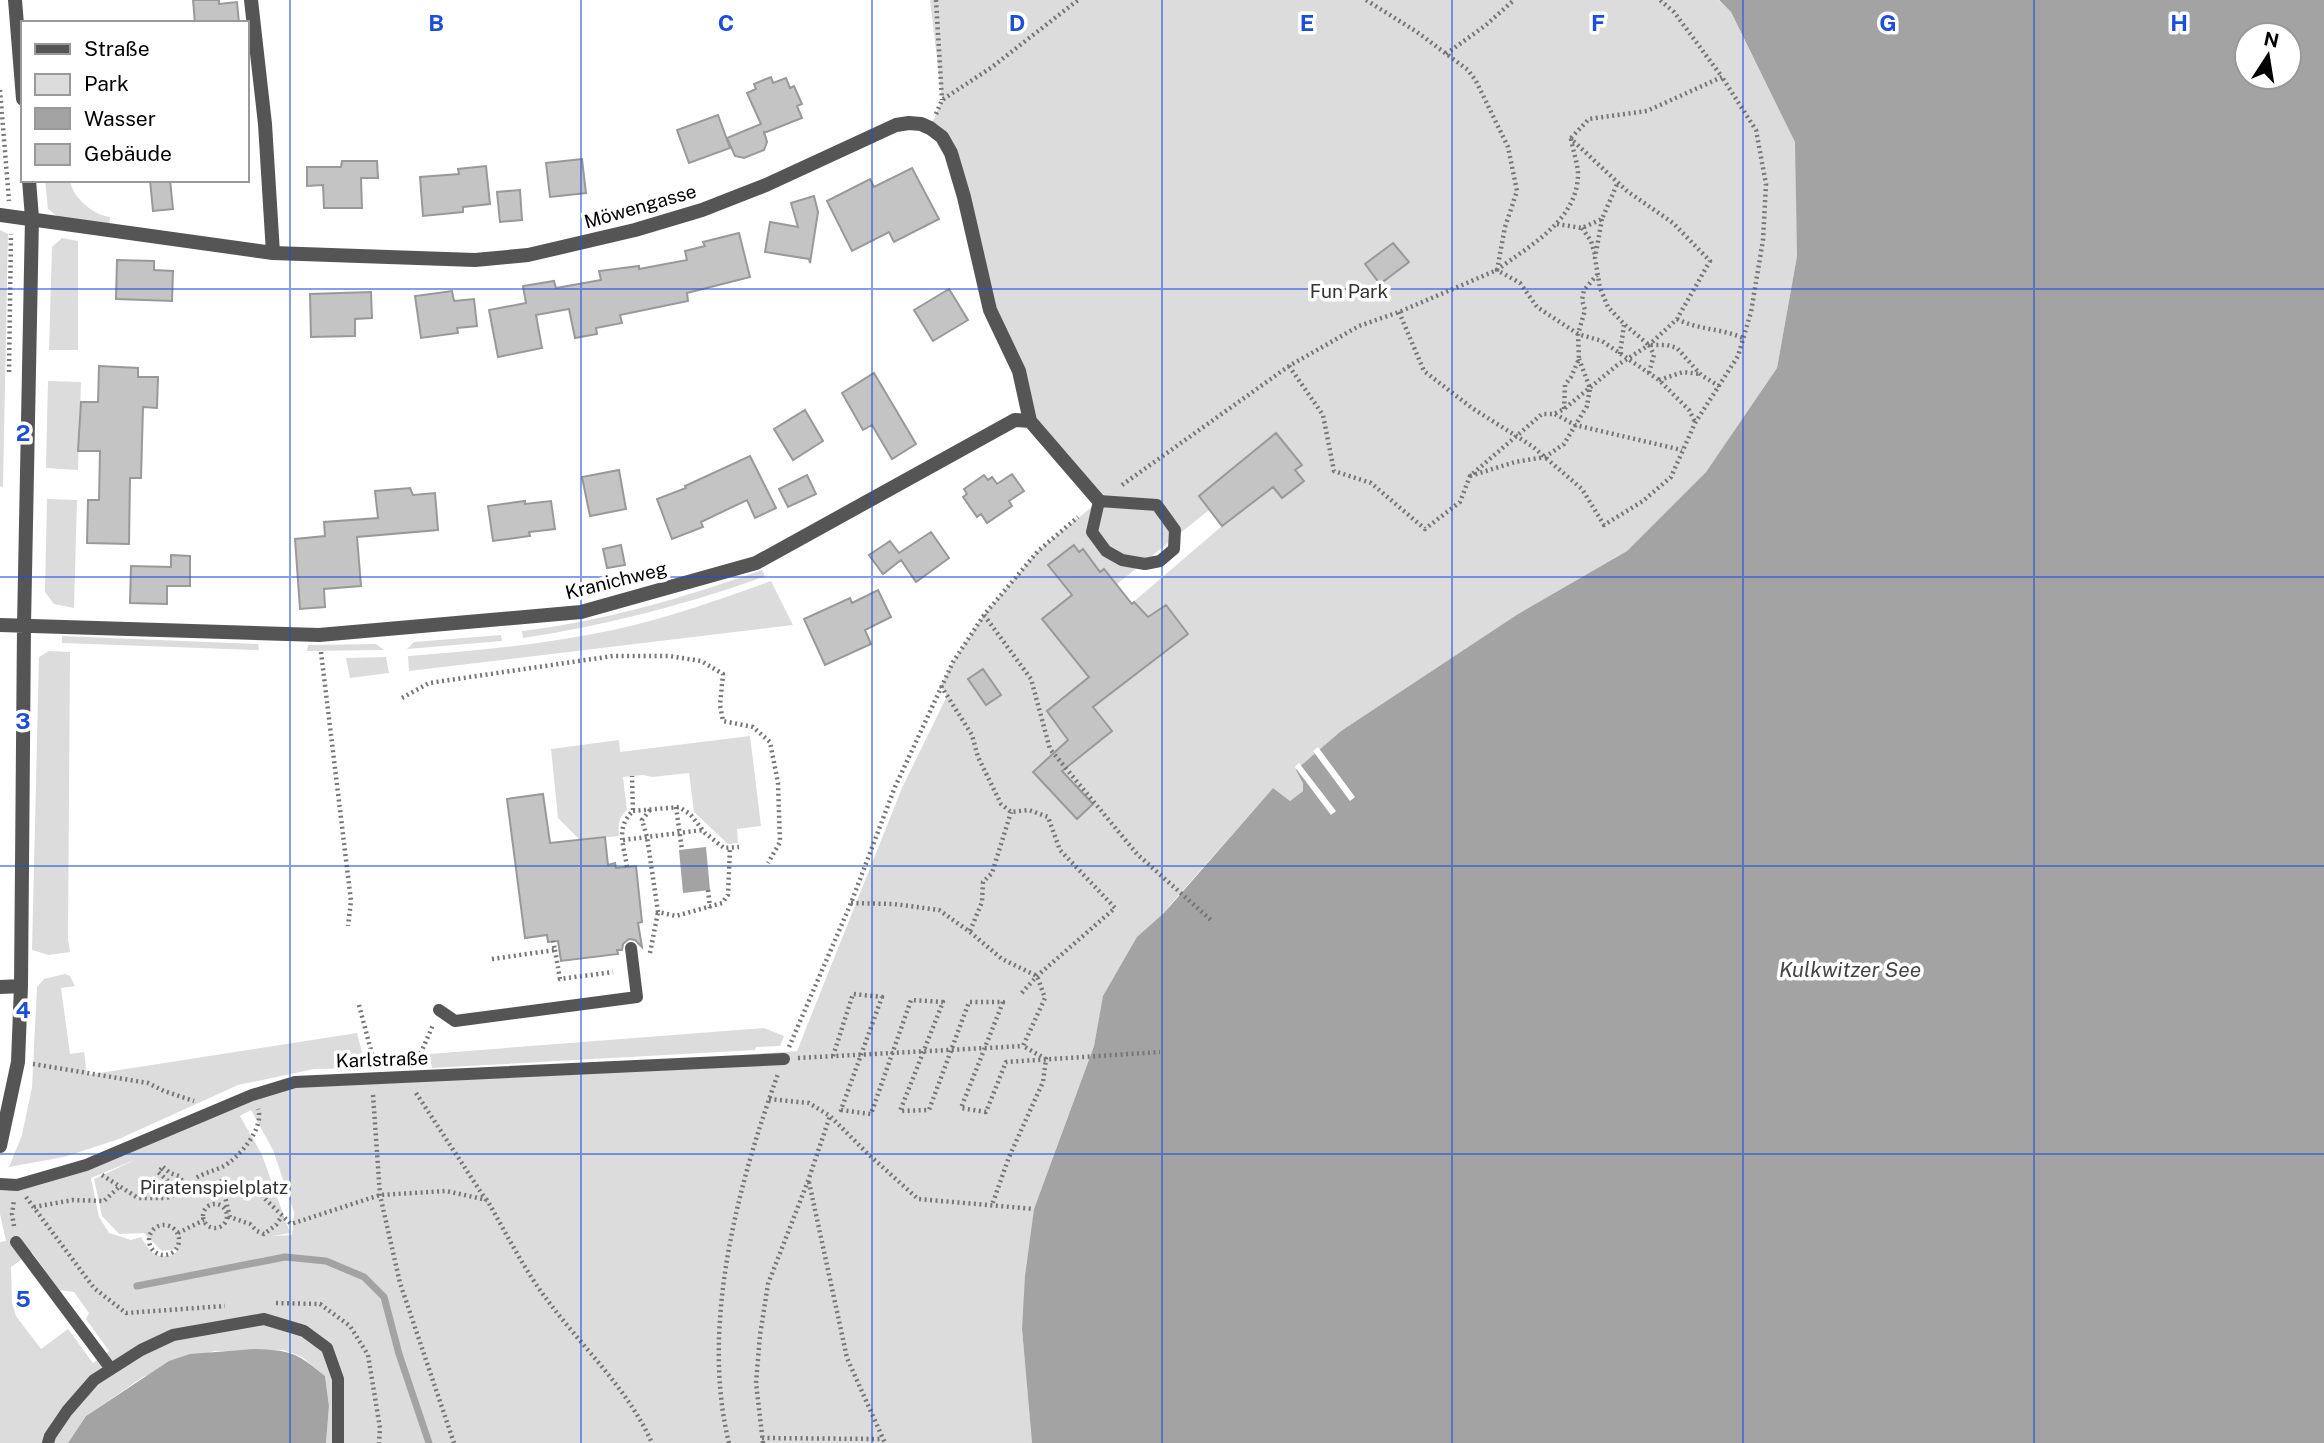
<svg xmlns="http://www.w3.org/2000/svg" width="2324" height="1443" font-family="'Public Sans',sans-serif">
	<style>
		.green { fill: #dcdcdc; fill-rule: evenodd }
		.water { fill: #a3a3a3; fill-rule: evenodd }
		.pier { fill: #fff }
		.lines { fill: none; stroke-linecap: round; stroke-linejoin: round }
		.stream { stroke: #a3a3a3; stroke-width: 7 }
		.building { fill: #c4c4c4; stroke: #999; stroke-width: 2 }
		.path { stroke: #777; stroke-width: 4.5; stroke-dasharray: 2 3.5; stroke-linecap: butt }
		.lane { stroke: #555; stroke-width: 12 }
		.street { stroke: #555; stroke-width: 14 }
		.grid { fill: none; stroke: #1d4ed8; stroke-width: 2; stroke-opacity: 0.55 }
		.labels { text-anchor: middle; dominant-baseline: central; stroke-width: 7; stroke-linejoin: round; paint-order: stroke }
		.street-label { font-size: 19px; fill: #000; stroke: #fff }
		.park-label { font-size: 19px; fill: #333; stroke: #fff }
		.water-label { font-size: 21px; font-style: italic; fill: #444; stroke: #fff }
		.grid-label { font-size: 23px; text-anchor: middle; font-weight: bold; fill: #1d4ed8; stroke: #fff; stroke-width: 7; stroke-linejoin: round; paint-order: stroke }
	</style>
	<rect width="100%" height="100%" fill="#fff"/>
	<path class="green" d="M930,0H1718L1731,12L1755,61L1796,63L1797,256L1777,368L1706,472L1627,551L1518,614L1341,731L1297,770L1303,783V791L1290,801L1273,788L1170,905L1101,1009L1094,1046L1034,1209L1022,1329L1032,1443H326L329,1406L325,1376L302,1357L283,1350L214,1351L143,1377L86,1416L68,1443H0V1242L6,1241L0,1214V1184L17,1185L295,1082L407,1079L797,1051L902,788L947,696L941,685L953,662L984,615L1038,551L1099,501L1030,421L990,310L951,153L930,128L942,100ZM1209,510L1222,526L1131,604L1117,584ZM251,1110L273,1150L294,1212L292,1235L273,1236L290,1233L262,1155L240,1116ZM137,1159L94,1179L102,1216L119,1234L144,1233L162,1251L178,1249L174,1255C154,1259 151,1253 141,1237L131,1240L109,1233L99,1217L91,1178ZM32,1252L59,1290L74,1292L89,1313L86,1319L109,1351L93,1363L68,1329L41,1349L16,1316L12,1303L11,1267Z
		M45,180H70C72,198 94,215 110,217L109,227L61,219L48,209Z
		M0,230L8,234L3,487L0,486Z
		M62,238L78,241V350H49L52,247Z
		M48,381L81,382L78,470L46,468Z
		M47,499L77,500L74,608L54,604L45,592Z
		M762,570L765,576L752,581C677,607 602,626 523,638L522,631C605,621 683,598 762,570Z
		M771,581L793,625L409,671L408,656C477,651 546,644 613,630C668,618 719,600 771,581Z
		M501,635L502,641L407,649L414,642Z
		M62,636L258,644L259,650L62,643Z
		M376,644L384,650L307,651L308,645Z
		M49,651L70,652L68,939L70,952L49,955L32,950L39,657Z
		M386,657L389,673L350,678L346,658Z
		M750,736L761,826L737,829L738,843L728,844L694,812L689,773L652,777L643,775L623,777L627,810C618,818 618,825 619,836L580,840L558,818L551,749L619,740L620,752Z
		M65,974L70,976L75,986L61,988L70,1054L84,1052L87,1075L357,1033L366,1068L314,1069L238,1085L119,1139L64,1157L9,1167L22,1135L32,1087L37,987L44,979Z
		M764,1028L784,1036L780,1046L756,1047L755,1050L432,1068L429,1054Z"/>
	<path class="water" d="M1719,0H2324V1443H1032L1022,1329L1025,1276L1034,1209L1094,1046L1103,996L1137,937L1164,913L1273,788L1290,801L1303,791V783L1296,770L1341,731L1518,614L1627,551L1706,472L1777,368L1797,256L1795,142L1731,12ZM2247,35H2289V77H2247Z
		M706,847L710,890L683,893L679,850Z
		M254,1349C291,1350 297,1353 325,1376L329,1406L326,1443H68L86,1416L169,1361L190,1354Z"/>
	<path class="pier" d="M1318,747L1355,797L1350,801L1313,751Z
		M1299,763L1336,811L1331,815L1295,767Z"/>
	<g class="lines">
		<path class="stream" d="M137,1286L285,1257L326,1261L364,1277L384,1297L399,1354L429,1443"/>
	</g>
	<path class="building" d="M193,0H219V4L237,2L239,23H195Z
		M771,77L773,83L786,78L790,88L794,86L802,104L797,106L802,118L764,133V131L767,142L764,150L744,158L735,156L727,138L761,124L747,93L756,89L754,84Z
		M718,115L730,148L689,163L677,130Z
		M582,159L586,193L550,197L546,163Z
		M342,161H377L378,178H361L362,208H324L323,185L307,186V167H341Z
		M486,166L490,204L463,207V212L423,216L420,177L459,174L458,169Z
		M912,168L939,219L894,242L889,232L852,251L827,201L870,179L874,187Z
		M150,180H170L173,209L153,211Z
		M520,190L522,220L500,222L497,192Z
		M814,196L818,212L810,263L809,259L765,252L770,222L798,227L791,203Z
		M739,233L750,277L687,293L688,301L620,315L622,323L596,328L597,334L575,338L569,309L536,315L542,348L498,357L489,310L526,303L523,286L554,281L556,288L601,280L599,271L639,266V269L687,260L685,251L705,246L703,242Z
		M1393,243L1409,262L1380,284L1365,264Z
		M117,260L154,261V270L173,271L172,301L116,299Z
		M949,289L968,320L933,341L914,310Z
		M452,291L454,301L474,299L477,326L457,328L458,333L421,338L415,296Z
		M371,292L372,318L355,319V336L311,337L310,294Z
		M99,366L138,368V377H158L157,408L143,407L141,478H130L129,544L87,543L88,500H99L100,451H78L81,402H98Z
		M874,373L916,444L892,459L872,425L863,430L842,393Z
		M805,410L823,441L793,460L774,429Z
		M1276,433L1302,465L1295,470L1304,481L1282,498L1273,487L1222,526L1199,496Z
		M750,456L776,508L755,518L747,500L701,522L703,527L672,539L657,499L686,488L685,486Z
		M619,470L626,509L590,516L582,477Z
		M1012,474L1024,491L1009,501L1012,506L987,523L981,514L977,517L963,497L967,494L964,489L984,475L988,480L992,477L997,484Z
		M807,475L816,494L788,507L779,489Z
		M410,488L413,495L435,493L438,530L357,537L361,586L324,589L325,607L300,609L295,539L325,536L324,522L378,518L375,491Z
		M525,501V504L551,501L555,529L529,532L530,536L493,541L488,506Z
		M931,532L949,558L916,582L901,560L883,574L869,555L890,541L899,553Z
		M621,545L625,565L607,568L603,549Z
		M1074,545L1079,552L1083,549L1100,572L1104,569L1132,604L1134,602L1148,617L1166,605L1188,634L1093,707L1112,731L1062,771L1093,804L1077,819L1033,772L1068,740L1047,711L1089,677L1042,619L1072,595L1048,565Z
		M171,555L190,556V586H167V604L130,603L131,566L171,567Z
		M878,590L891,617L865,630L871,644L825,665L804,619L850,598L852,603Z
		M983,669L1001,695L986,705L968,679Z
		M543,794L550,843L605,837L608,865L615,863L616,868L636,866L642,922L638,923L642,947L635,940L629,939L623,944L622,950H617L618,954L561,961L558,941L548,942L547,935L525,938L507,799Z"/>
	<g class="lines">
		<path class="path" d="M936,0L942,100
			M1446,54L1486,25L1514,0
			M0,90L9,201
			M936,114L942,100L992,67L1078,0
			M1571,138L1589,119L1647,111L1722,77L1674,12L1660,0
			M1571,139C1573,150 1577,162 1578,172C1579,220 1530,245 1497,270L1520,283L1537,307L1578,334L1602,341L1659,380L1689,410L1695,422
			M1602,219L1595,258L1600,288L1608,307L1624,324L1649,345H1667L1677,348L1701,375L1719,386
			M1557,224L1582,228L1602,219L1618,182
			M1582,228L1591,241L1595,255
			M1399,312L1424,371L1472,408L1532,446L1582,489L1604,525L1643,501L1671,477L1695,423L1738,356L1751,312L1763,240L1766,184L1756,130L1722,77
			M1677,319C1698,330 1720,328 1743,338
			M1620,354L1624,325
			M1289,366L1323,415L1334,471L1371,483L1425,529L1460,502L1470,476L1542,414H1554L1564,409L1616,366L1649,345L1677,319L1710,261L1673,223L1627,191L1570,138
			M9,372L11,234
			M1649,373L1654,355L1649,345
			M1659,380L1683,372L1700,374
			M1564,409L1565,385L1571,377L1579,359L1578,334L1585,310L1582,300L1584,290L1597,275
			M1555,414L1575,425L1682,450
			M1470,476L1515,462L1545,457L1564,444L1587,406L1590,388L1579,359
			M1122,485L1289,366L1359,326L1399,312L1497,270L1505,227L1517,191L1508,147L1476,81L1468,70L1417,32L1366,0
			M984,615L1031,679L1050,749L1137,854L1212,921
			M321,652L351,901L348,926
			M941,686L972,735L978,757L1001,804L1011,812L1029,810L1048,817L1060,850L1115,908L1037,976L1020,995
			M402,698L429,683L613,656H669L701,661L723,674L720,705L723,721L753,727L770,742L778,783L780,842L768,863
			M676,807L682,850
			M650,810L642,820L647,837L658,912L676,916L722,903L728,895L730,848
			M633,811L679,807L690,814L705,833L724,848L739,847
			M623,840L703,830
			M627,867C624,845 615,828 633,811L632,776
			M708,890L710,908
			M851,903L894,904L939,910L970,932L1002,959L1037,976L1045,998L1023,1046L1046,1059L1043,1082L1009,1157L992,1205
			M970,931L982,902L983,882L992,873L1011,812
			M555,950L560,979L613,972
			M650,953L658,912
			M492,959L555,950L553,941
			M359,1005L374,1062
			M789,1047L851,903L895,787L953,662L984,615L1038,551L1078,517
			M833,1056L853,994L882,997L841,1110L871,1114L911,1000L943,1002L900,1111L929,1110L969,1002H1003L961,1108L986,1112L1006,1062L1160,1052
			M798,1058L1023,1046
			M420,1059V1055L433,1025
			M33,1064L148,1083L164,1091L194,1101
			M416,1093L486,1200
			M373,1095L380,1195L400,1283L454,1443
			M769,1099L809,1103L830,1116L867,1153L918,1199L1034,1209
			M163,1167L170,1173L179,1176L186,1186L183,1190L175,1189L169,1185L167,1180L158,1172Z
			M102,1175L138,1198H166L219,1181L262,1196L291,1224L380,1195L446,1191L487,1200C506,1233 525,1271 548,1301C583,1348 628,1389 652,1443
			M809,1182L847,1358L885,1443
			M226,1184L223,1189L230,1217L250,1224L257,1231L264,1234L276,1225L282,1216
			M197,1188L196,1178C204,1173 213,1171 222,1167C238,1159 265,1128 258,1109
			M26,1197L94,1288L126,1313L225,1306
			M203 1216a12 12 0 1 1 24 0a12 12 0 1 1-24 0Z
			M34,1207L73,1200L104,1201L119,1187
			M149 1240a15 15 0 1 1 30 0a15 15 0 1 1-30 0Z
			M14,1226L12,1214L14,1200
			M178,1233L204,1220
			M276,1303L320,1304L350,1326L368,1355L380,1428L379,1443
			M762,1438L883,1439
			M729,1443C700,1326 738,1184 778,1074
			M763,1443L756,1383L760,1335L768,1284L808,1181L830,1116"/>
		<path class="lane" d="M1099,501L1157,505L1175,530L1174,549L1160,561L1145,564L1122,560L1106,551L1092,532Z
			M439,1010L455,1021L637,997L631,948
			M0,1184L17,1185L86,1165L252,1095L295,1082L784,1059
			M16,1242L111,1369
			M48,1443L50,1436L67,1411L94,1380L141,1350L173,1335L264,1319L304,1331L327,1348L338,1379V1443"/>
		<path class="street" d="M15,0L23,99
			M251,0L265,124L273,253
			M0,215L273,253L475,260L528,255L635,230L702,210L766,185L896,125L909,123L921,124L930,128L942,137L951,153L964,197L990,310L1019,371L1030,421
			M0,625L319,635L581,612L756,563L1015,420L1030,421L1099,501
			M0,987L21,986
			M0,1146L18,1062L21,986L24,625L32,218L29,180"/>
	</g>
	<path class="grid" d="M290,0V1443M581,0V1443M872,0V1443M1162,0V1443M1452,0V1443M1743,0V1443M2034,0V1443M0,289H2324M0,577H2324M0,866H2324M0,1154H2324"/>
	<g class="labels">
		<g class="street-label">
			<text transform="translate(640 206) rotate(-16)">Möwengasse</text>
			<text transform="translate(616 580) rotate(-14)">Kranichweg</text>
			<text transform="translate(382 1059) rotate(-2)">Karlstraße</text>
		</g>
		<g class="park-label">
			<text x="1349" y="291">Fun Park</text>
			<text x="214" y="1187">Piratenspielplatz</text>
		</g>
		<g class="water-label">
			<text x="1850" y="969">Kulkwitzer See</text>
		</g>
	</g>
	<g class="grid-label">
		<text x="436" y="31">B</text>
		<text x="726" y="31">C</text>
		<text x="1017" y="31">D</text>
		<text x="1307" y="31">E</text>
		<text x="1598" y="31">F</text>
		<text x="1888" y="31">G</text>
		<text x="2179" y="31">H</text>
		<text x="23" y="441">2</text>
		<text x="23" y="729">3</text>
		<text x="23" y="1018">4</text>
		<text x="23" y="1307">5</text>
	</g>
	<rect x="21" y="21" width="228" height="161" fill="#ffffff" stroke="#999999" stroke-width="2"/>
	<rect x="35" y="44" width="35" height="10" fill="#555555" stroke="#999999" stroke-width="2"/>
	<text x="84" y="56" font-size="21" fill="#000000">Straße</text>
	<rect x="35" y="74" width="35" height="21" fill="#dcdcdc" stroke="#999999" stroke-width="2"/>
	<text x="84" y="91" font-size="21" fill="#000000">Park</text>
	<rect x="35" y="108" width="35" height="21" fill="#a3a3a3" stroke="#999999" stroke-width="2"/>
	<text x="84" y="126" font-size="21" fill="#000000">Wasser</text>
	<rect x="35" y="144" width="35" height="21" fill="#c4c4c4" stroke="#999999" stroke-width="2"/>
	<text x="84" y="161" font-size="21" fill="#000000">Gebäude</text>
	<g transform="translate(2268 56) rotate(12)"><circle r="33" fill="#ffffff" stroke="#999999" stroke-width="2"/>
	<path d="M0-5L12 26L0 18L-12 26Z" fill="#000000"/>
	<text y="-10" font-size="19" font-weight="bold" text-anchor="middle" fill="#000000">N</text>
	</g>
</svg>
